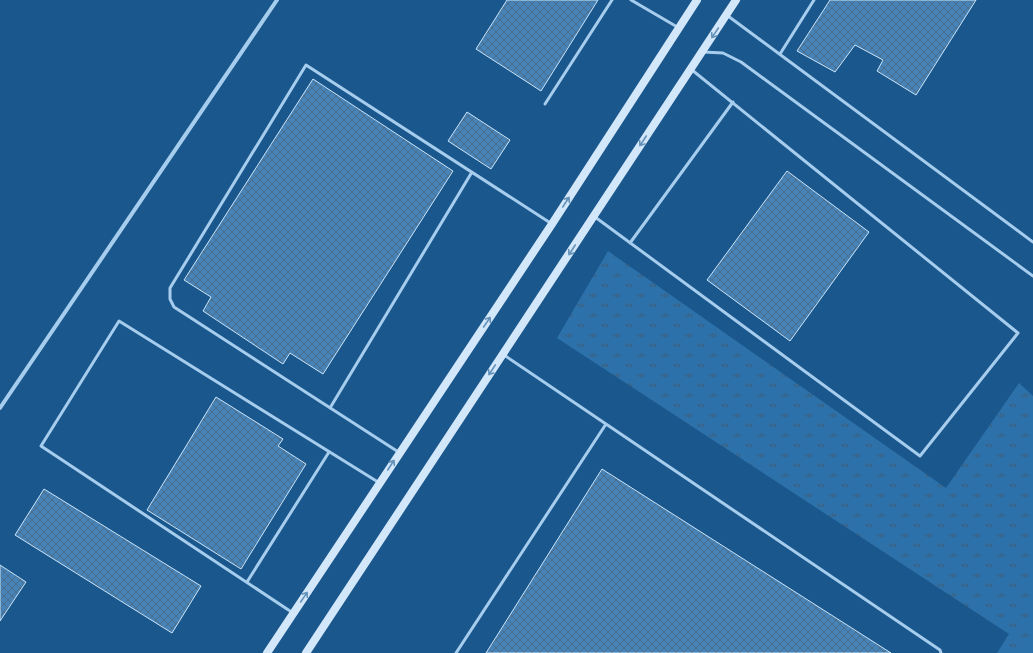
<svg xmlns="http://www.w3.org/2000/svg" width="1033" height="653" font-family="'Asap Condensed',sans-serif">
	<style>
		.grass { fill: url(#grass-tufts) }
		.building { fill: url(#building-cross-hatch); stroke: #cce5fa }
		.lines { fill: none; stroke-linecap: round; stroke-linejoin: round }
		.lane { stroke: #a6cdee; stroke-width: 3 }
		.street { stroke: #a6cdee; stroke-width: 4 }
		.secondary { stroke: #d3e7fa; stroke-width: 8 }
		.oneway { stroke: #6491b8 }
	</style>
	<defs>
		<pattern id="grass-tufts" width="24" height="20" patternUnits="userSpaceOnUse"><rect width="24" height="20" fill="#2d71ab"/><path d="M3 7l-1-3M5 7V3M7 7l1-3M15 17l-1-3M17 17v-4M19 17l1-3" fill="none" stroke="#405b72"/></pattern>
		<pattern id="building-cross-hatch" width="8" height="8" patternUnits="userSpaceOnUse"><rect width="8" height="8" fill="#4783b7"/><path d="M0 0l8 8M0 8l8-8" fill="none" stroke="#496d8c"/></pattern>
	</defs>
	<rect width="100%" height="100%" fill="#1a578c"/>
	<path class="grass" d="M608,251L946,488L1019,383L1033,396V653H997L1009,634L557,338Z"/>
	<path class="building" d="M507,0H598L541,91L476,49Z
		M830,0H976L916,95L877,71L883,60L855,45L835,72L797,51Z
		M313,79L453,171L323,374L290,353L283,364L203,311L211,297L184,280Z
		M467,112L510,140L491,169L448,141Z
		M787,171L869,232L790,341L707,280Z
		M216,397L283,439L278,446L306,464L241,569L147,510Z
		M602,469L891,653H486Z
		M44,489L201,586L172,633L15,535Z
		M0,565L26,582L0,621Z"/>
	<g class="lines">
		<path class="lane" d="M631,0L679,28
			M728,16L1033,242
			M703,52L723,53L741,62L1033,276
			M780,54L814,0
			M545,104L612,0
			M595,217L920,456L1018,333L692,70
			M630,243L733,102
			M504,355L606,424
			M330,408L472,172
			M400,453L174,307L170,299V288L306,65L552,224
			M247,582L329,452
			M293,613L41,446L119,321L378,482
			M456,653L606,424L940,650L941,653"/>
		<path class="street" d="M0,408L277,0"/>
		<path class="secondary" d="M267,653L552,224L697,0
			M306,653L736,0"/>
	</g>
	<defs><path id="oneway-shaft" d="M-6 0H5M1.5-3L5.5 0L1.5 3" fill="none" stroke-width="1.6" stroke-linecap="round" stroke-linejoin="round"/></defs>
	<g class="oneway">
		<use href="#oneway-shaft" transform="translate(715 33) rotate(124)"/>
		<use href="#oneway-shaft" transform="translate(643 141) rotate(123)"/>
		<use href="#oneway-shaft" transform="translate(566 202) rotate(-57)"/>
		<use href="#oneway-shaft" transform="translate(572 250) rotate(123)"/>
		<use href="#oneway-shaft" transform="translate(487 322) rotate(-56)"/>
		<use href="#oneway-shaft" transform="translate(492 370) rotate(123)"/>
		<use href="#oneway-shaft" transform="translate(391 465) rotate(-57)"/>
		<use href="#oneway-shaft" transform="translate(304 597) rotate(-56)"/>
	</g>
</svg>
